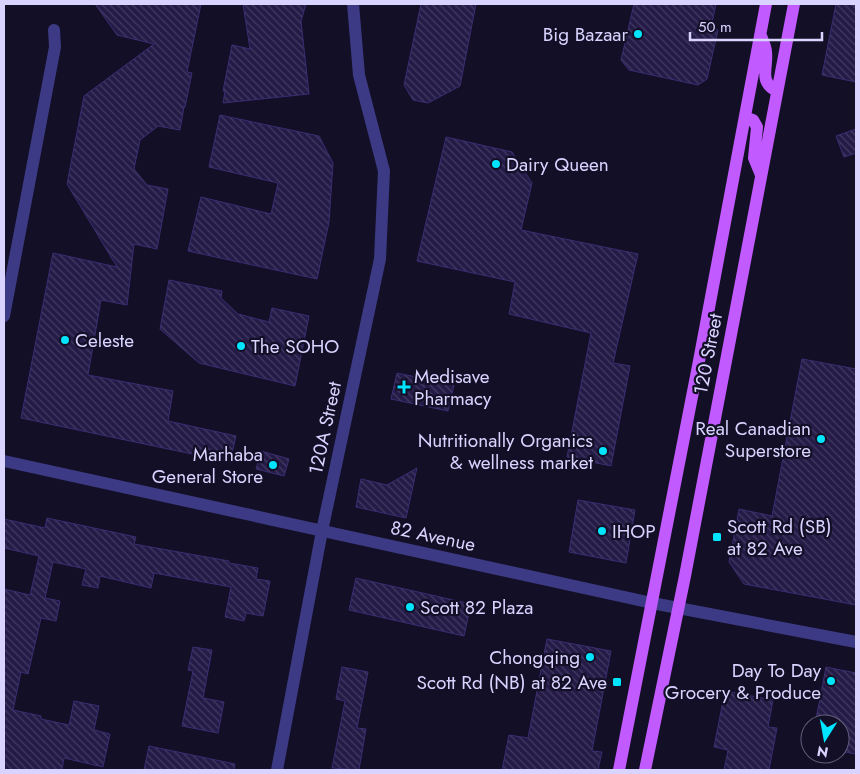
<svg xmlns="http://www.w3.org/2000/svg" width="860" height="774" font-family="Jost,sans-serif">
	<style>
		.building { fill: url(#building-back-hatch); stroke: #3b2d73 }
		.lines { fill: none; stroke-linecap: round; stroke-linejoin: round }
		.minor { stroke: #3d3a85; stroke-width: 12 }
		.major { stroke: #c25bff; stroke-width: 12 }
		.poi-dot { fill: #00e5ff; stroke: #130f26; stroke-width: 2 }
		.labels { text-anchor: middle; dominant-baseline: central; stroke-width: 4.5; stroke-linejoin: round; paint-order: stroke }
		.poi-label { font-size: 19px; fill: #d9d4ff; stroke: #130f26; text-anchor: end }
		.street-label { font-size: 19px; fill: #d9d4ff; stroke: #130f26 }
	</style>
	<defs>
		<pattern id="building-back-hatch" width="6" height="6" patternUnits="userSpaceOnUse" patternTransform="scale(1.25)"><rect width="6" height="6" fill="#241b47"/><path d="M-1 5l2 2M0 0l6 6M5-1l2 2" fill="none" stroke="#433b63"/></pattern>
	</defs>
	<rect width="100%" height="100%" fill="#130f26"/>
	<path class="building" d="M95,4H201L187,72L192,73L185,107H182H184L180,130L158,126L140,140L134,169L147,185L168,189L157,249L134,244L127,305L101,300L88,375L173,391L168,421L236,436L230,462L21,418L53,253L117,267L67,184L84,96L154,44L117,35Z
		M243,4H306L301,21L309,94L223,103L225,91H223L232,45L250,49Z
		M421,4H476L460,86L428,103L413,100L404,85Z
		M634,4H716L711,28L718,30L707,79L698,85L629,70L621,60Z
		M836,4H856V82L822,75Z
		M220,115L319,136L333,163L329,222L317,279L188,251L201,197L271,214L278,183L209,167Z
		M856,129V153L844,157L836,136Z
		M446,137L512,152L532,183L521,230L638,254L613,363L630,366L611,466L567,457L591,333L509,314L515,282L417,261Z
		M169,280L222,291L221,298L238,314L269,322L272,308L309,316L295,386L199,363L160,329Z
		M802,359L856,369V605L744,584L729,562L739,509L772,516Z
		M397,373L454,385L448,411L391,399Z
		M261,451L289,459L284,476L256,469Z
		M417,468L406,518L356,507L361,479L387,485Z
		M578,500L635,510L626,563L569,552Z
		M47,518L136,537L134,544L229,561V563L258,568L256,579L270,581L263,616L246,613L244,621L225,617L231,587L154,573L151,588L100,576L98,588L82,585L86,569L53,562L45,598L60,601L56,621L41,618L28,674L21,672L13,710L41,716V719L69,725L74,701L99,706L94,730L110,734L103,767L64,758L62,770H4V589L30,595L39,556L4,548V519L45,528Z
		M356,578L471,604L464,636L349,610Z
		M547,639L611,651L592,751L602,752L598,770H502L509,735L528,738Z
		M193,647L212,650L203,698L224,702L218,733L182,726L193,671L188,670Z
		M342,667L368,672L357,728L366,729L359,770L332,768L345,701L336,699Z
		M826,667L856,673V754L840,751V724H815Z
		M725,691L773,700L768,727L777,728L769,770H724L728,750L714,747Z
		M149,746L235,764L234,770H144Z"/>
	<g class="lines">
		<path class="minor" d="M4,316L55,47L54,30
			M4,461L652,603L856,642
			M277,770L322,531L380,259L384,171L359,75L353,4"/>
		<path class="major" d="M761,36C763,41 766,47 766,52C768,68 758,82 777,91
			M745,117L753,120L757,127L754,158L761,175
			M619,770L699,361L766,4
			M645,770L685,576L794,4"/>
	</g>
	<g class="poi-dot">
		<circle cx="638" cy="34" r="5"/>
		<circle cx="496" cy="164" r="5"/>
		<circle cx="65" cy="340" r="5"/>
		<circle cx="241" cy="346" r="5"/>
		<path d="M401.5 379.5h5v5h5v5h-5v5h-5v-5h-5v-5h5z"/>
		<circle cx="821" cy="439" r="5"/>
		<circle cx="603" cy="451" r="5"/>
		<circle cx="273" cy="465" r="5"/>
		<circle cx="602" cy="531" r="5"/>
		<rect x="712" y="532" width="10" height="10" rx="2.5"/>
		<circle cx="410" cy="607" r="5"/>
		<circle cx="590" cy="657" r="5"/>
		<circle cx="831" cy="681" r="5"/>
		<rect x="612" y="677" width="10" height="10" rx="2.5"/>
	</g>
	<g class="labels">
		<g class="poi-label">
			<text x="628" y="34">Big Bazaar</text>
			<text x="506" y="164" text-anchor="start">Dairy Queen</text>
			<text x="75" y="340" text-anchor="start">Celeste</text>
			<text x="251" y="346" text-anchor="start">The SOHO</text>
			<text x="414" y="376" text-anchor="start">Medisave<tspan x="414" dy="22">Pharmacy</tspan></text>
			<text x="811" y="428">Real Canadian<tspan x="811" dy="22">Superstore</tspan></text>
			<text x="593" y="440">Nutritionally Organics<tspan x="593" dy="22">&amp; wellness market</tspan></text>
			<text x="263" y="454">Marhaba<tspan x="263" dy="22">General Store</tspan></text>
			<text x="727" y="526" text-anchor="start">Scott Rd (SB)<tspan x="727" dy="22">at 82 Ave</tspan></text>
			<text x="612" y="531" text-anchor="start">IHOP</text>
			<text x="420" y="607" text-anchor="start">Scott 82 Plaza</text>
			<text x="580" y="657">Chongqing</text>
			<text x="821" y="670">Day To Day<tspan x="821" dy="22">Grocery &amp; Produce</tspan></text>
			<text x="607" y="682">Scott Rd (NB) at 82 Ave</text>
		</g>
		<g class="street-label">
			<text transform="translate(708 354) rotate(-79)">120 Street</text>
			<text transform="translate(325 428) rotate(-78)">120A Street</text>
			<text transform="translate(433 536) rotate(12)">82 Avenue</text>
		</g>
	</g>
	<rect width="860" height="774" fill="none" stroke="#d9d4ff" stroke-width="10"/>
	<g transform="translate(825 739) rotate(191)"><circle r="24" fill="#130f26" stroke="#625e7d"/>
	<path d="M0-4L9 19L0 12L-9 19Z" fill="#00e5ff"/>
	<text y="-8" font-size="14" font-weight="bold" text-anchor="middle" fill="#d9d4ff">N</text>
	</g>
	<path d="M690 32v8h132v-8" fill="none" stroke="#d9d4ff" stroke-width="2.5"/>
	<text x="698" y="32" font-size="15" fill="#d9d4ff" stroke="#130f26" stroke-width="4" paint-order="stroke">50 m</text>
</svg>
